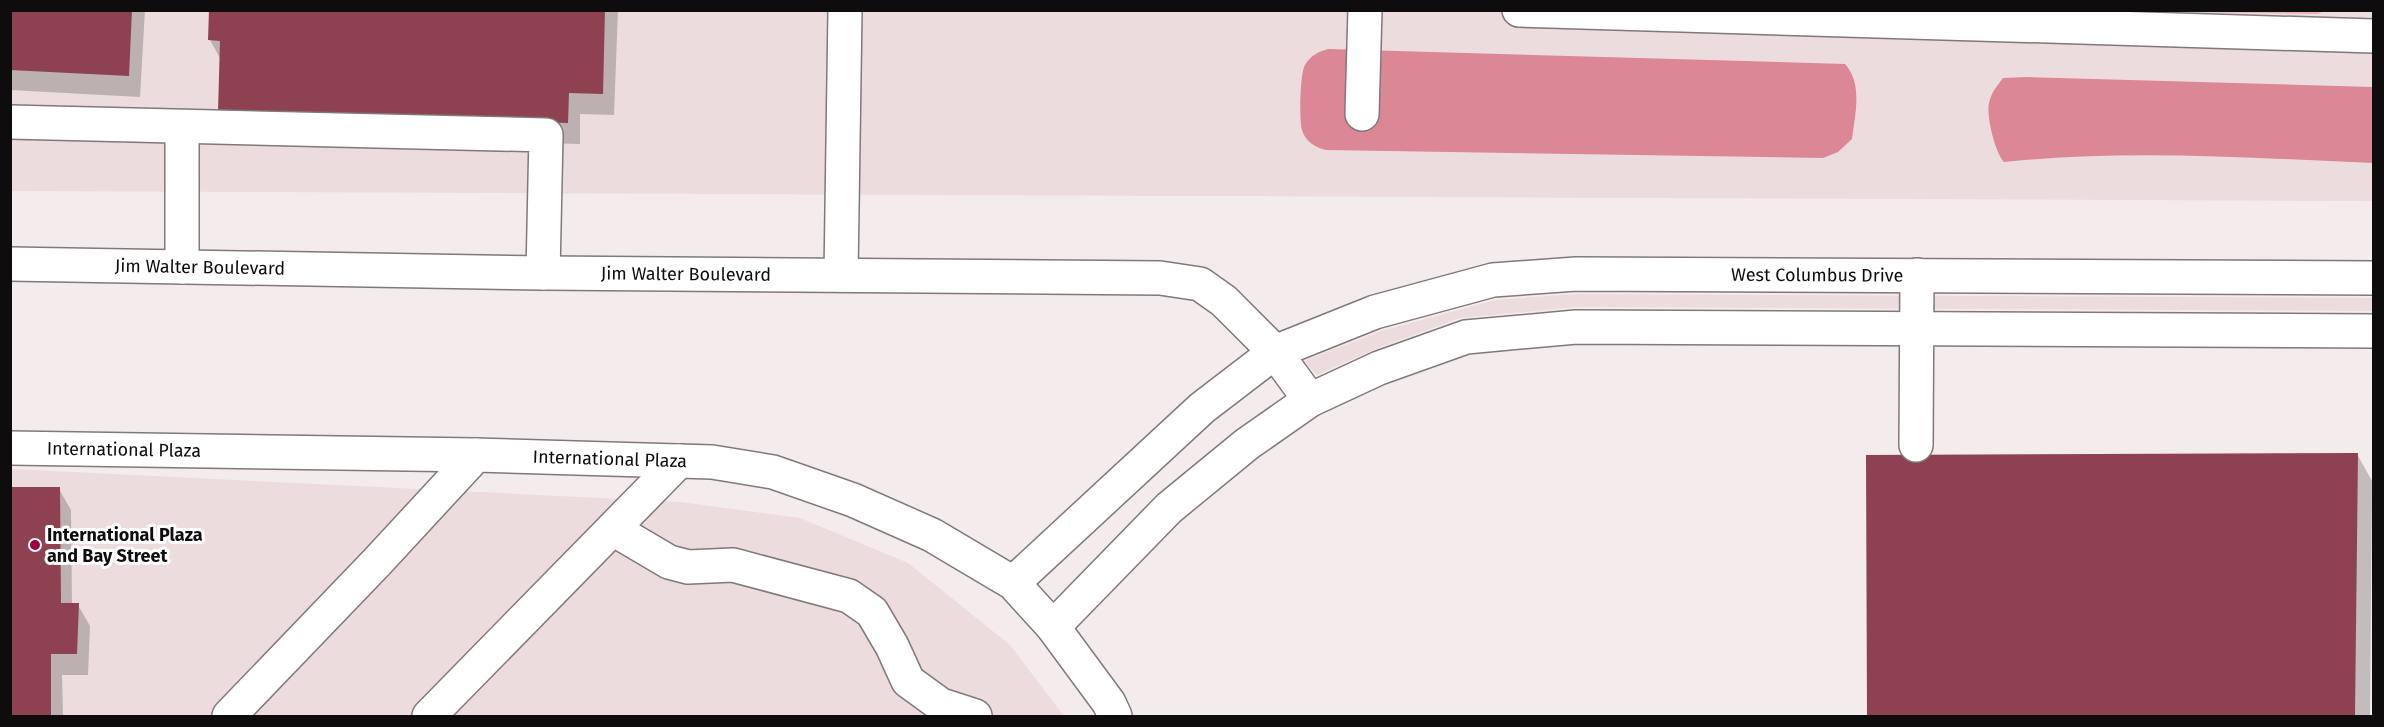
<svg xmlns="http://www.w3.org/2000/svg" width="2384" height="727" font-family="'Fira Sans',sans-serif">
	<style>
		.built { fill: #ecdcde }
		.green { fill: #ecafb8 }
		.water { fill: #db8796 }
		.shadow { fill: #0003 }
		.building { fill: #8d4151 }
		.lines { fill: none; stroke-linecap: round; stroke-linejoin: round }
		.minor-casing { stroke: #807879; stroke-width: 36 }
		.minor { stroke: #fff; stroke-width: 33 }
		.poi-dot { fill: #9f0141; stroke: #fff; stroke-width: 2 }
		.labels { text-anchor: middle; dominant-baseline: central; stroke-width: 6; stroke-linejoin: round; paint-order: stroke }
		.street-label { font-size: 18px; fill: #0f0c0d; stroke: #fff }
		.poi-label { font-size: 18px; font-weight: bold; fill: #0f0c0d; stroke: #fff; text-anchor: start }
	</style>
	<rect width="100%" height="100%" fill="#f4ebec"/>
	<path class="built" d="M11,11H2373V201L11,191Z
		M1576,294L2373,298V311L1576,307L1460,318L1375,349L1317,375L1304,361L1381,331L1495,300Z
		M11,469L680,502L800,518L908,563L1010,645L1064,716H11Z"/>
	<path class="green" d="M2116,11H2324L2318,14Z"/>
	<path class="water" d="M1328,49L1845,64C1863,84 1855,114 1852,139L1838,152L1823,158L1326,150C1316,148 1305,141 1302,130C1299,120 1300,73 1305,65C1311,55 1318,52 1328,49Z
		M2027,77L2373,87V163C2251,158 2126,149 2004,162C1995,153 1986,115 1989,103C1991,93 1997,86 2003,78Z"/>
	<path class="shadow" d="M10,10H145L140,97L10,90Z
		M211,10H618L614,115L580,114V144L232,134L221,60L210,40Z
		M2357,454L2372,481L2370,716H1869L1868,456Z
		M10,488L59,489L71,510L72,605H78L90,626L88,675H62L63,716H10Z"/>
	<path class="building" d="M10,10H132L129,76L10,70Z
		M209,10H605L603,94L569,93L568,123L218,112L220,41L208,40Z
		M2358,453L2355,716H1867L1866,455Z
		M10,487H60L61,603H79L77,654H51V716H10Z"/>
	<g class="lines">
		<defs>
			<g id="minor">
				<path d="M1519,10L2374,36"/>
				<path d="M1362,114L1365,10"/>
				<path d="M10,122L546,135L543,273"/>
				<path d="M182,128V267"/>
				<path id="s1" d="M10,264L543,273L1160,278L1200,284L1224,301L1275,352L1310,400"/>
				<path d="M841,275L845,10"/>
				<path d="M1916,445L1917,275"/>
				<path id="s2" d="M10,448L476,455L712,462L773,472L853,500L932,535L1013,583L1053,627L1109,703L1115,716"/>
				<path d="M613,529L669,562L688,567L733,565L849,596L872,612L892,646L908,681L941,705L975,716"/>
				<path id="s3" d="M1013,583L1202,408L1275,352L1375,312L1493,280L1576,274L2374,278"/>
				<path d="M1053,627L1169,508L1247,444L1310,400L1379,368L1466,337L1576,327L2374,331"/>
				<path d="M229,716L377,562L476,455"/>
				<path d="M429,716L679,461"/>
			</g>
		</defs>
		<use href="#minor" class="minor-casing"/>
		<use href="#minor" class="minor"/>
	</g>
	<circle class="poi-dot" cx="35" cy="545" r="6"/>
	<g class="labels">
		<g class="street-label">
			<text stroke="none"><textPath href="#s1" startOffset="190">Jim Walter Boulevard</textPath></text>
			<text stroke="none"><textPath href="#s1" startOffset="676">Jim Walter Boulevard</textPath></text>
			<text stroke="none"><textPath href="#s3" startOffset="904">West Columbus Drive</textPath></text>
			<text stroke="none"><textPath href="#s2" startOffset="114">International Plaza</textPath></text>
			<text stroke="none"><textPath href="#s2" startOffset="600">International Plaza</textPath></text>
		</g>
		<g class="poi-label">
			<text x="47" y="535">International Plaza<tspan x="47" dy="21">and Bay Street</tspan></text>
		</g>
	</g>
	<rect width="2384" height="727" fill="none" stroke="#0f0c0d" stroke-width="24"/>
</svg>
